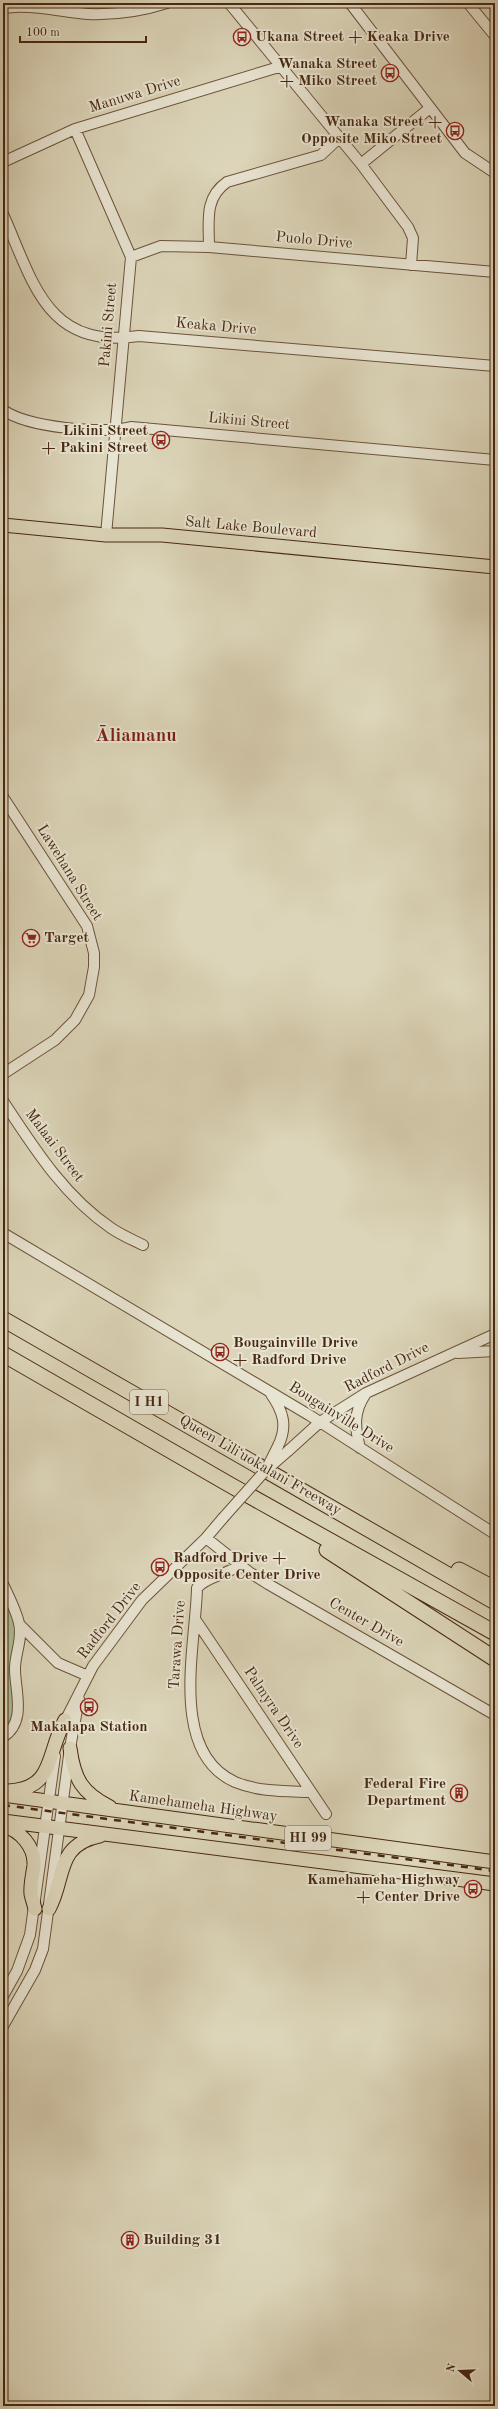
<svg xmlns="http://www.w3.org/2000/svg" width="498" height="2409" font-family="'Old Standard TT',serif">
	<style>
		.green { fill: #aabe94; stroke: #787352 }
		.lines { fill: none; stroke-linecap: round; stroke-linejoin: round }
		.minor-casing { stroke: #6c533a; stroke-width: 12 }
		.major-casing { stroke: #472810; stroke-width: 15 }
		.highway-casing { stroke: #472810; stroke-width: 17 }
		.minor { stroke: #e8e4d2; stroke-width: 10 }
		.major { stroke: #dcd5b9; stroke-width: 13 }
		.highway { stroke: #dcd5b9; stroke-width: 15 }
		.rail { stroke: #472810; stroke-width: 2.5; stroke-dasharray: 7 7; stroke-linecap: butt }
		.minor-bridge-casing { stroke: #6c533a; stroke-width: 12; stroke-linecap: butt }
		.minor-bridge { stroke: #e8e4d2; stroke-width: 10 }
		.labels { text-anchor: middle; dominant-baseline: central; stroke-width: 4; stroke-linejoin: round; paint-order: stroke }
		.shield { fill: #e8e4d2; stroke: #77604a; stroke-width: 1 }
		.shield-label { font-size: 14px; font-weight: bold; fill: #472810 }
		.poi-label { font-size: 15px; font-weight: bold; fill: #472810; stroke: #e8e4d2; text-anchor: start }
		.street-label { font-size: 15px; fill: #472810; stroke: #e8e4d2 }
		.district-label { font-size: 19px; font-weight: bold; fill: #7a1f14; stroke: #e8e4d2 }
	</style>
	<rect width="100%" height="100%" fill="#dcd5b9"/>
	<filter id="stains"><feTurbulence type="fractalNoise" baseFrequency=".005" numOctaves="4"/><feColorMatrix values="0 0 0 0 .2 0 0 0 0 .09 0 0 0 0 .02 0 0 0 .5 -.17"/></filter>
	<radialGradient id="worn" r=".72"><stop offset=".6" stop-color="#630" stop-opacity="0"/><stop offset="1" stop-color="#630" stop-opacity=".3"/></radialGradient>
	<path class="green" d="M3,1584L15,1611L19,1707L3,1737Z"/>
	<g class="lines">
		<defs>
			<path id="minor" d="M229,3L361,164L408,227L413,238L411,265
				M350,3L465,153L495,173
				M468,3L495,36
				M3,9C21,2 68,13 88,14C114,15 142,11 167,3
				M75,129L131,257L106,535
				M3,162L75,129L279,67
				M361,164L430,108
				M3,214C33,281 46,350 139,336L495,366
				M209,247C209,221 204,198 227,182L321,155L339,138
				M131,257L161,246L209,247L495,272
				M3,410C29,428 102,434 131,427L495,460
				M3,797L87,926L94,953V967L89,995L75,1020L55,1040L3,1074
				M3,1101C34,1148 64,1196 111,1228C121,1235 133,1240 143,1245
				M3,1233L309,1415L495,1534
				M458,1353L495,1351
				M271,1394C283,1411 288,1426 278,1446
				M360,1448C355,1428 353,1413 365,1395
				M288,1451L320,1422L366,1393L495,1334
				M206,1538L249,1572L268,1584L495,1715
				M240,1565C226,1575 206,1577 197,1588C196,1644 168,1752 235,1782C259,1792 285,1791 310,1792
				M3,1584C9,1597 16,1610 19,1623C23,1639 15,1653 15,1669C15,1691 27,1722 3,1737
				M195,1619L326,1814
				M19,1624L58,1663L88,1676
				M63,1725L93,1666L142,1600L206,1538L223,1518
				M3,1996L17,1971L30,1935L55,1756
				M3,2026L35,1970L43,1949L70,1748L79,1699"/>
			<path id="major" d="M3,525L106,535H162L495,567
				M70,1748C74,1779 82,1793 110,1807
				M8,1791C55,1789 46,1754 65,1720
				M3,1795L495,1862
				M3,1821L495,1884
				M3,1826C20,1830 35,1847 34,1865C33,1874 30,1885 31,1894C32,1899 34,1904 35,1909
				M49,1909C66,1878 55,1845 100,1836"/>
			<path id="highway" d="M3,1319L495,1602
				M3,1354L232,1486L495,1633
				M327,1550L495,1659
				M459,1570L495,1589"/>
		</defs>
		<use href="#minor" class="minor-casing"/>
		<use href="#major" class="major-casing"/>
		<use href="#highway" class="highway-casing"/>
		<use href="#minor" class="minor"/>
		<use href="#major" class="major"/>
		<use href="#highway" class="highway"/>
		<path class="rail" d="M3,1805L495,1871"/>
		<defs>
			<path id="minor-bridge" d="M268,1466L278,1446
				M223,1518L265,1471L288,1451"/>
		</defs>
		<use href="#minor-bridge" class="minor-bridge-casing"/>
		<use href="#minor-bridge" class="minor-bridge"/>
	</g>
	<defs>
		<symbol id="bus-ring" viewBox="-11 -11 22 22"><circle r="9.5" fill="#e8e4d2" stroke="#8f2418" stroke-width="1.5"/><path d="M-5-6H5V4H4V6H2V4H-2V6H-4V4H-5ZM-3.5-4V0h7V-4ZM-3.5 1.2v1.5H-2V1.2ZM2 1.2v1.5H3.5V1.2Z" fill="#8f2418"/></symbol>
		<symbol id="supermarket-ring" viewBox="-11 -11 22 22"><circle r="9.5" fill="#e8e4d2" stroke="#8f2418" stroke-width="1.5"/><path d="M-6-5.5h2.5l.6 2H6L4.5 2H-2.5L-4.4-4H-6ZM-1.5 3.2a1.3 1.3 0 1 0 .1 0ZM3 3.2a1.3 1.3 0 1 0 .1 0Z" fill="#8f2418"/></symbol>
		<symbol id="building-ring" viewBox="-11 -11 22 22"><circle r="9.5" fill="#e8e4d2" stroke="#8f2418" stroke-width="1.5"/><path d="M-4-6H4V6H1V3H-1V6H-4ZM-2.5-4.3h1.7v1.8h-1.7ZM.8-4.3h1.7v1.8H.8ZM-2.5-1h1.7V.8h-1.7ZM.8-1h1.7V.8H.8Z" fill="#8f2418"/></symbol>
	</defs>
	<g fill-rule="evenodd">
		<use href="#bus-ring" x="232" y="27" width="20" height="20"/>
		<use href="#bus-ring" x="380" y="63" width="20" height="20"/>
		<use href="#bus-ring" x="445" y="121" width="20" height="20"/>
		<use href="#bus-ring" x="151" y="430" width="20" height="20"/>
		<use href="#supermarket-ring" x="21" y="928" width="20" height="20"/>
		<use href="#bus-ring" x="210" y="1342" width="20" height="20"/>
		<use href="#bus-ring" x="150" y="1557" width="20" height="20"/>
		<use href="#bus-ring" x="79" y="1697" width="20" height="20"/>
		<use href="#building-ring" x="449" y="1783" width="20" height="20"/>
		<use href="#bus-ring" x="463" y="1879" width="20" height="20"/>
		<use href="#building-ring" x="120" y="2230" width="20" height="20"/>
	</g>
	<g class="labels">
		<g class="shield">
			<rect x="130" y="1390" width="38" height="24" rx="3"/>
			<rect x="285" y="1826" width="46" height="24" rx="3"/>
		</g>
		<g class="shield-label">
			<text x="149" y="1402">I H1</text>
			<text x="308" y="1838">HI 99</text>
		</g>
		<g class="poi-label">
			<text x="255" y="37">Ukana Street + Keaka Drive</text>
			<text x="377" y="64" text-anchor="end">Wanaka Street<tspan x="377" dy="17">+ Miko Street</tspan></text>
			<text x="442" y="122" text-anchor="end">Wanaka Street +<tspan x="442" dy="17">Opposite Miko Street</tspan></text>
			<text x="148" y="431" text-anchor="end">Likini Street<tspan x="148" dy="17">+ Pakini Street</tspan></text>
			<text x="44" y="938">Target</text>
			<text x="233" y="1343">Bougainville Drive<tspan x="233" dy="17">+ Radford Drive</tspan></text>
			<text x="173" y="1558">Radford Drive +<tspan x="173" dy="17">Opposite Center Drive</tspan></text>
			<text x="89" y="1727" text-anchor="middle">Makalapa Station</text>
			<text x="446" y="1784" text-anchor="end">Federal Fire<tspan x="446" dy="17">Department</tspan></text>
			<text x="460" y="1880" text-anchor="end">Kamehameha Highway<tspan x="460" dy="17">+ Center Drive</tspan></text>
			<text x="143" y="2240">Building 31</text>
		</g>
		<g class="street-label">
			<text transform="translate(135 95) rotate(-17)">Manuwa Drive</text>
			<text transform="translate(314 241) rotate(5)">Puolo Drive</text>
			<text transform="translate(109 325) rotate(-85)">Pakini Street</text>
			<text transform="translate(216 327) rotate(5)">Keaka Drive</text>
			<text transform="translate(249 422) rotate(5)">Likini Street</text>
			<text transform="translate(251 528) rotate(5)">Salt Lake Boulevard</text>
			<text transform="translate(69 873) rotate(58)">Lawehana Street</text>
			<text transform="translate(54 1146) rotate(53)">Malaai Street</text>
			<text transform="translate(387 1368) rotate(-27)">Radford Drive</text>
			<text transform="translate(341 1418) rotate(32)">Bougainville Drive</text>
			<text transform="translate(260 1466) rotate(30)">Queen Liliʻuokalani Freeway</text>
			<text transform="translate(110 1621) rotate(-52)">Radford Drive</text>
			<text transform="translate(366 1623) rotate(30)">Center Drive</text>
			<text transform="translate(178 1645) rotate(-86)">Tarawa Drive</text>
			<text transform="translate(273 1708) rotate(56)">Palmyra Drive</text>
			<text transform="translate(203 1807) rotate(8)">Kamehameha Highway</text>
		</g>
		<g class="district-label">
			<text x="136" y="736">Āliamanu</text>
		</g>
	</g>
	<rect width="498" height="2409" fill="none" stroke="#dcd5b9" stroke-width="16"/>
	<rect x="4" y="4" width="490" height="2401" fill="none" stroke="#472810" stroke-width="2"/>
	<rect x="8" y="8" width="482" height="2393" fill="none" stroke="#472810"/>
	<g transform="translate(460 2371) rotate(289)" stroke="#e8e4d2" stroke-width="3" paint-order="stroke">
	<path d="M0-3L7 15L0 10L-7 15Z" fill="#472810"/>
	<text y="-6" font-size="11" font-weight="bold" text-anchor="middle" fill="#472810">N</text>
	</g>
	<path d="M20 36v6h126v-6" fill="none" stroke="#472810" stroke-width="2"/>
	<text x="26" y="36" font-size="12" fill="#472810" stroke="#e8e4d2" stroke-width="3" paint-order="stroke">100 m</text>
	<rect width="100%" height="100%" filter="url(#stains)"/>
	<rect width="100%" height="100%" fill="url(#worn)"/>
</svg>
